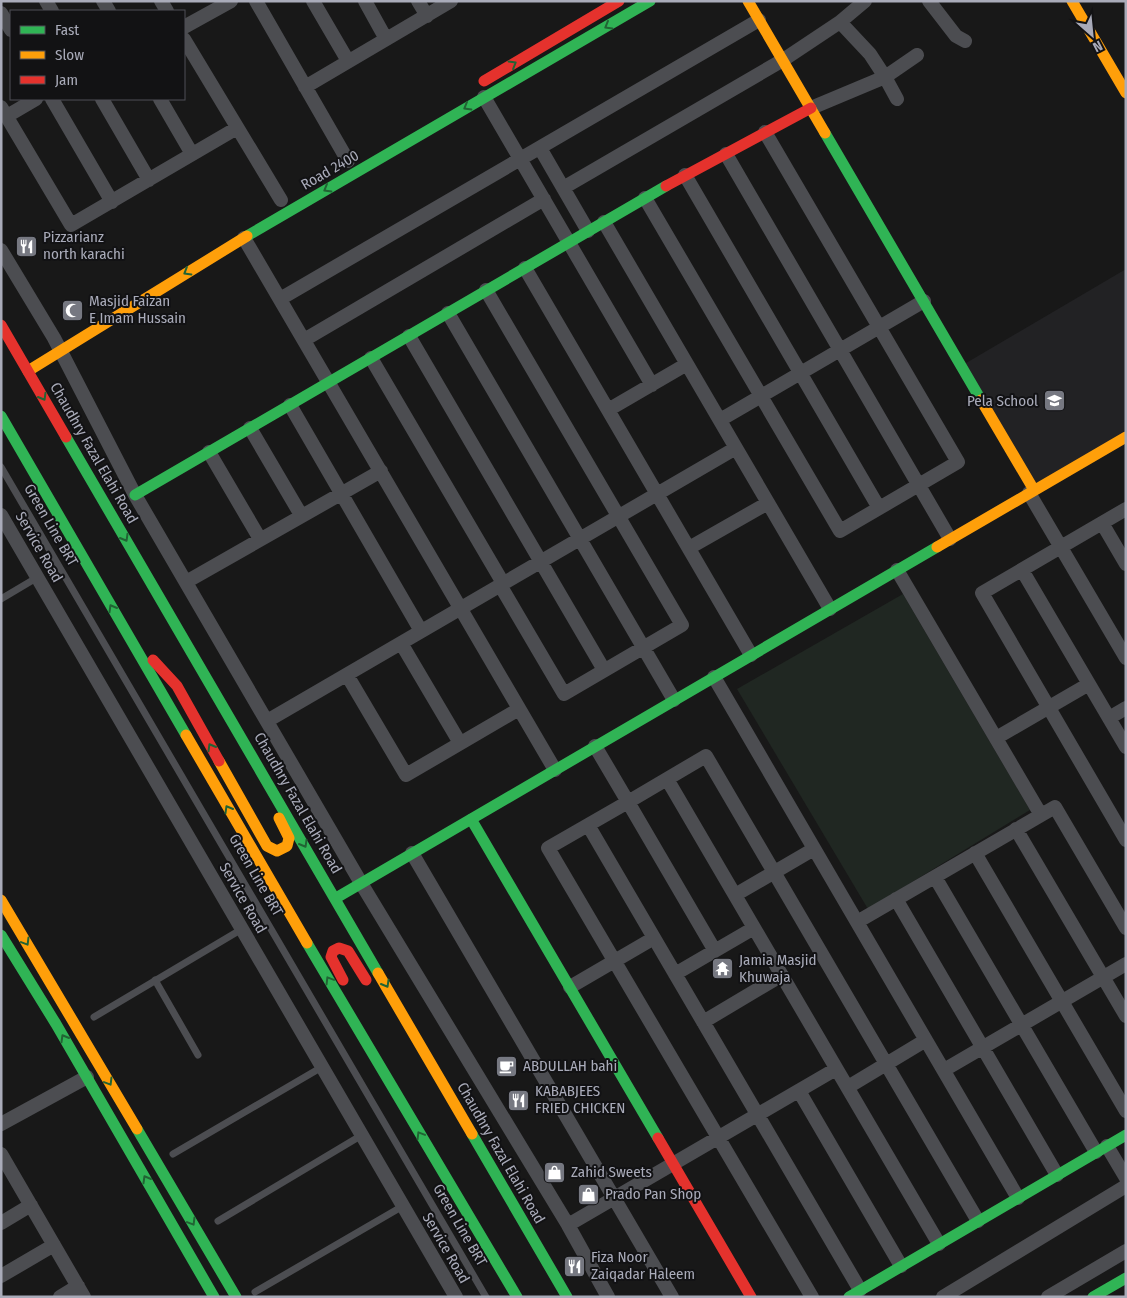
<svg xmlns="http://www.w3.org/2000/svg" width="1127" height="1298" font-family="'Fira Sans Condensed',sans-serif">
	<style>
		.built { fill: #222224 }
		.green { fill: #202722 }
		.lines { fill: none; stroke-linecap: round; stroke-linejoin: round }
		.lane { stroke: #4c4d51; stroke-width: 7 }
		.street { stroke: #4c4d51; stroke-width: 14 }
		.fast { stroke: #30b455; stroke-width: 11 }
		.slow { stroke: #ff9f0a; stroke-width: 11 }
		.jam { stroke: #e5322d; stroke-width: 11 }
		.oneway { stroke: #216334 }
		.labels { text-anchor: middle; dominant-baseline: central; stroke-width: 4; stroke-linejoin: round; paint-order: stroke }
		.street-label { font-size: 15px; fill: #a9abb9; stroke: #121214 }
		.poi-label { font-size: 15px; fill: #a9abb9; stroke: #121214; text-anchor: start }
	</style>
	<rect width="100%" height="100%" fill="#181818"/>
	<path class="built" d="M1126,269V437L1034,490L961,366Z"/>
	<path class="green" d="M903,594L1030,810L868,909L737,689Z"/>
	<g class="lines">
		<path class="lane" d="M1,467L486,1297
			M1,599L38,577
			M155,980L198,1055
			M94,1017L242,929
			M173,1154L322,1067
			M218,1221L362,1135
			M255,1292L403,1206"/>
		<path class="street" d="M46,1L52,11
			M103,1L109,11
			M161,1L167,11
			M256,1L348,161
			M313,1L348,61
			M365,1L386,39
			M418,1L427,16
			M929,1L956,36L965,41
			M1,13L11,30
			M184,27L231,1
			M184,39L281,200
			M305,87L451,1
			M484,97L652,385
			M52,99L112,202
			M102,99L149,180
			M160,99L192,154
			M897,99L885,77L917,55
			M1,107L71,225L237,128
			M811,108L885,77L870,54L840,22
			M7,116L36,99
			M540,148L588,231
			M726,154L950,539
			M685,175L879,508
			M563,188L783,60L840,22L865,1
			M645,198L840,531L958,462L765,132
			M244,238L555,770
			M1,250L54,338L135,495L361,883L568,1225L608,1297
			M525,268L608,410L687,364
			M486,290L682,625L564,694L500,585
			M280,299L759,20
			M448,313L674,700
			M409,336L604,670
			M304,340L544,199
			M371,358L503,583
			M290,405L421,631
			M608,410L751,655
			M720,420L924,301
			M250,428L301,515
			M736,448L830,609
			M209,452L260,539
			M1029,493L1126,658
			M1126,509L982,593L1126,840
			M1,515L456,1297
			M1102,523L1126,564
			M689,548L768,503
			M897,570L1041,815
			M1022,570L1126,747
			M186,582L381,471
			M401,643L460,743
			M347,675L406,775L519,709
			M714,677L1018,1198
			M1109,718L1126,708
			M267,721L736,448L604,222
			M996,738L1089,684
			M595,746L628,802L706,756L978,1221
			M667,779L939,1244
			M588,825L548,848L812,1297
			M1016,829L1126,1016
			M412,853L672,1297
			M975,853L1126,1111
			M935,877L1096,1152
			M735,895L814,849
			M896,899L1057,1175
			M857,922L1055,807L1126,928
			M715,951L628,802L588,825L860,1290
			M675,974L754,928
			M570,987L654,938
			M703,1022L782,975
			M944,1070L1126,964
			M848,1087L926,1040
			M799,1091L901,1266
			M1,1124L87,1077
			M1107,1146L1126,1178
			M1,1154L84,1297
			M1,1223L31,1205
			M568,1225L836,1069
			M1,1276L54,1245
			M60,1297L78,1286
			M943,1297L1126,1186
			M1048,1297L1126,1251"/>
		<path class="fast" d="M825,133L981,400
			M247,236L650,1
			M1,416L186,735
			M66,437L378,973
			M135,495L666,186
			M471,819L658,1138
			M336,898L937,547
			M1,935L56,1024L214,1297
			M307,943L517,1297
			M137,1129L236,1297
			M472,1134L567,1297
			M849,1297L1126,1135
			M1093,1297L1126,1278"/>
		<path class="slow" d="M748,1L825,133
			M1072,1L1126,93
			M28,371L247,236
			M981,400L1034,490
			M937,547L1126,437
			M186,735L307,943
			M219,761L267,846L277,851L287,846L289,838L279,818
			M1,900L137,1129
			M378,973L472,1134"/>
		<path class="jam" d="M484,81L619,1
			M666,186L811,108
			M1,325L66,437
			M153,660L177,686L219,761
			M343,980L331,957L333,951L339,948L348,951L366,980
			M658,1138L751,1297"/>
	</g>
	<defs><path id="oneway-chevron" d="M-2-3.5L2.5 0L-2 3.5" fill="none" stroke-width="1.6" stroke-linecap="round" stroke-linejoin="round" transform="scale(1.25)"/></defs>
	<g class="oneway">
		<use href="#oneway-chevron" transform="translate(608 26) rotate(150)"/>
		<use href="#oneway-chevron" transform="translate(513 64) rotate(-31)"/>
		<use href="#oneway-chevron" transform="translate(467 107) rotate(150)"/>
		<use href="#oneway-chevron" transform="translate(327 189) rotate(150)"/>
		<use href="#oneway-chevron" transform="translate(187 272) rotate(149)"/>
		<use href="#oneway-chevron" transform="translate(43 397) rotate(60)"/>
		<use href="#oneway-chevron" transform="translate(125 538) rotate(60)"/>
		<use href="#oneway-chevron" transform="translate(112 608) rotate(-120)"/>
		<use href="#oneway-chevron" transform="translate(211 747) rotate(-120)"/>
		<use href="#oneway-chevron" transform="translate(228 809) rotate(-120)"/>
		<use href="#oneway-chevron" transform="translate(304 844) rotate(60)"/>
		<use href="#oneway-chevron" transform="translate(26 942) rotate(59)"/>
		<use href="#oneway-chevron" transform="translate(329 980) rotate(-121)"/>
		<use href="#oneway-chevron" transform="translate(386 984) rotate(60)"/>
		<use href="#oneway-chevron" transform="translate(64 1038) rotate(-120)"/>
		<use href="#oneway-chevron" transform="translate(109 1082) rotate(59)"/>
		<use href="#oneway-chevron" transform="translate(420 1135) rotate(-121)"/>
		<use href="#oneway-chevron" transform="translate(146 1179) rotate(-120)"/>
		<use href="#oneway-chevron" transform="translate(192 1222) rotate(59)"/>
	</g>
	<defs>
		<symbol id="restaurant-square" viewBox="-11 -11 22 22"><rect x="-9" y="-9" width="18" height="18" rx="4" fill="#767881" stroke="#121214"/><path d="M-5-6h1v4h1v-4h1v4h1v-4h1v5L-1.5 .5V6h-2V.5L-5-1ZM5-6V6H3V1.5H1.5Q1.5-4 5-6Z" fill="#fff"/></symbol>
		<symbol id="mosque-square" viewBox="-11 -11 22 22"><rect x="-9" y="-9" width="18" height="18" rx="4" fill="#767881" stroke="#121214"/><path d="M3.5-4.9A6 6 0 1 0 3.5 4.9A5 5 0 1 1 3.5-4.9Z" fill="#fff"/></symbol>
		<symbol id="school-square" viewBox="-11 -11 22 22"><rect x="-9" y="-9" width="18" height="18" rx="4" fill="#767881" stroke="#121214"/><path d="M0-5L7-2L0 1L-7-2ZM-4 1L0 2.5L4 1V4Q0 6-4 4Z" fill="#fff"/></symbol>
		<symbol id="temple-square" viewBox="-11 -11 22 22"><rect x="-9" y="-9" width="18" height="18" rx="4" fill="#767881" stroke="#121214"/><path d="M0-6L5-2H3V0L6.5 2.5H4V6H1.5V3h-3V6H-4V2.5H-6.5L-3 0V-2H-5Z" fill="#fff"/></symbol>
		<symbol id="cafe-square" viewBox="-11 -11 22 22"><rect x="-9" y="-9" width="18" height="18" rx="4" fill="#767881" stroke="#121214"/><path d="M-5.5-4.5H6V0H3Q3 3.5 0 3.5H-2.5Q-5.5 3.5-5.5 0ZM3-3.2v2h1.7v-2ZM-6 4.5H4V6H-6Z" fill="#fff"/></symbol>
		<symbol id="shop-square" viewBox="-11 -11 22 22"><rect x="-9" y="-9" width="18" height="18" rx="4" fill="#767881" stroke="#121214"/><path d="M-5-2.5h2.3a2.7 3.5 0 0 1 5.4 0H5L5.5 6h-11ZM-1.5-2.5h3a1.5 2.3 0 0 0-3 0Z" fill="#fff"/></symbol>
	</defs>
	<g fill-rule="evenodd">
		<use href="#restaurant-square" x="14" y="234" width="25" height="25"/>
		<use href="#mosque-square" x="60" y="298" width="25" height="25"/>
		<use href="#school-square" x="1042" y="388" width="25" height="25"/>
		<use href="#temple-square" x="710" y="956" width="25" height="25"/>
		<use href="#cafe-square" x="494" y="1054" width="25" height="25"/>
		<use href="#restaurant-square" x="506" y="1088" width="25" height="25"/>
		<use href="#shop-square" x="542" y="1160" width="25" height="25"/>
		<use href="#shop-square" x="576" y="1182" width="25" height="25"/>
		<use href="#restaurant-square" x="562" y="1254" width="25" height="25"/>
	</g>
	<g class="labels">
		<g class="street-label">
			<text transform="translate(330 170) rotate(-30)">Road 2400</text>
			<text transform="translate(94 453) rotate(60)">Chaudhry Fazal Elahi Road</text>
			<text transform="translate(51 525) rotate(60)">Green Line BRT</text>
			<text transform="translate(39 547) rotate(60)">Service Road</text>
			<text transform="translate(298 803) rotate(60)">Chaudhry Fazal Elahi Road</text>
			<text transform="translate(256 875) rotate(60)">Green Line BRT</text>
			<text transform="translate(243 898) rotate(60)">Service Road</text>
			<text transform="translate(501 1153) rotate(60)">Chaudhry Fazal Elahi Road</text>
			<text transform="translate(460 1225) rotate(60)">Green Line BRT</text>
			<text transform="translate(446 1248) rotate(60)">Service Road</text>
		</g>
		<g class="poi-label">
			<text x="43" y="237">Pizzarianz<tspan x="43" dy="17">north karachi</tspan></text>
			<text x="89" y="301">Masjid Faizan<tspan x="89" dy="17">E Imam Hussain</tspan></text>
			<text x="1038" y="401" text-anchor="end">Pela School</text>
			<text x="739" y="960">Jamia Masjid<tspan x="739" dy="17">Khuwaja</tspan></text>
			<text x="523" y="1066">ABDULLAH bahi</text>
			<text x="535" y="1091">KABABJEES<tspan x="535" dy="17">FRIED CHICKEN</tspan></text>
			<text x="571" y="1172">Zahid Sweets</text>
			<text x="605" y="1194">Prado Pan Shop</text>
			<text x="591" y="1257">Fiza Noor<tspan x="591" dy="17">Zaiqadar Haleem</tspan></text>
		</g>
	</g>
	<rect width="1127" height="1298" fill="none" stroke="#a9abb9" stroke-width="5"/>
	<rect x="10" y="10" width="175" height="90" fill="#121214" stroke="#4e4f56"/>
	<rect x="20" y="26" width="25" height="8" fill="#30b455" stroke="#4e4f56"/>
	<text x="55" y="35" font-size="15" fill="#a9abb9">Fast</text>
	<rect x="20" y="51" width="25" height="8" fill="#ff9f0a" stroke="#4e4f56"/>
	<text x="55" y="60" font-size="15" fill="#a9abb9">Slow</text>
	<rect x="20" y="76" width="25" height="8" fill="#e5322d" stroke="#4e4f56"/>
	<text x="55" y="85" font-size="15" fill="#a9abb9">Jam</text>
	<g transform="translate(1092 35) rotate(153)" stroke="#121214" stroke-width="4" paint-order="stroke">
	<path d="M0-4L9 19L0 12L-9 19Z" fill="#a9abb9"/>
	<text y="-8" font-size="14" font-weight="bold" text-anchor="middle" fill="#a9abb9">N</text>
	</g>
</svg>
